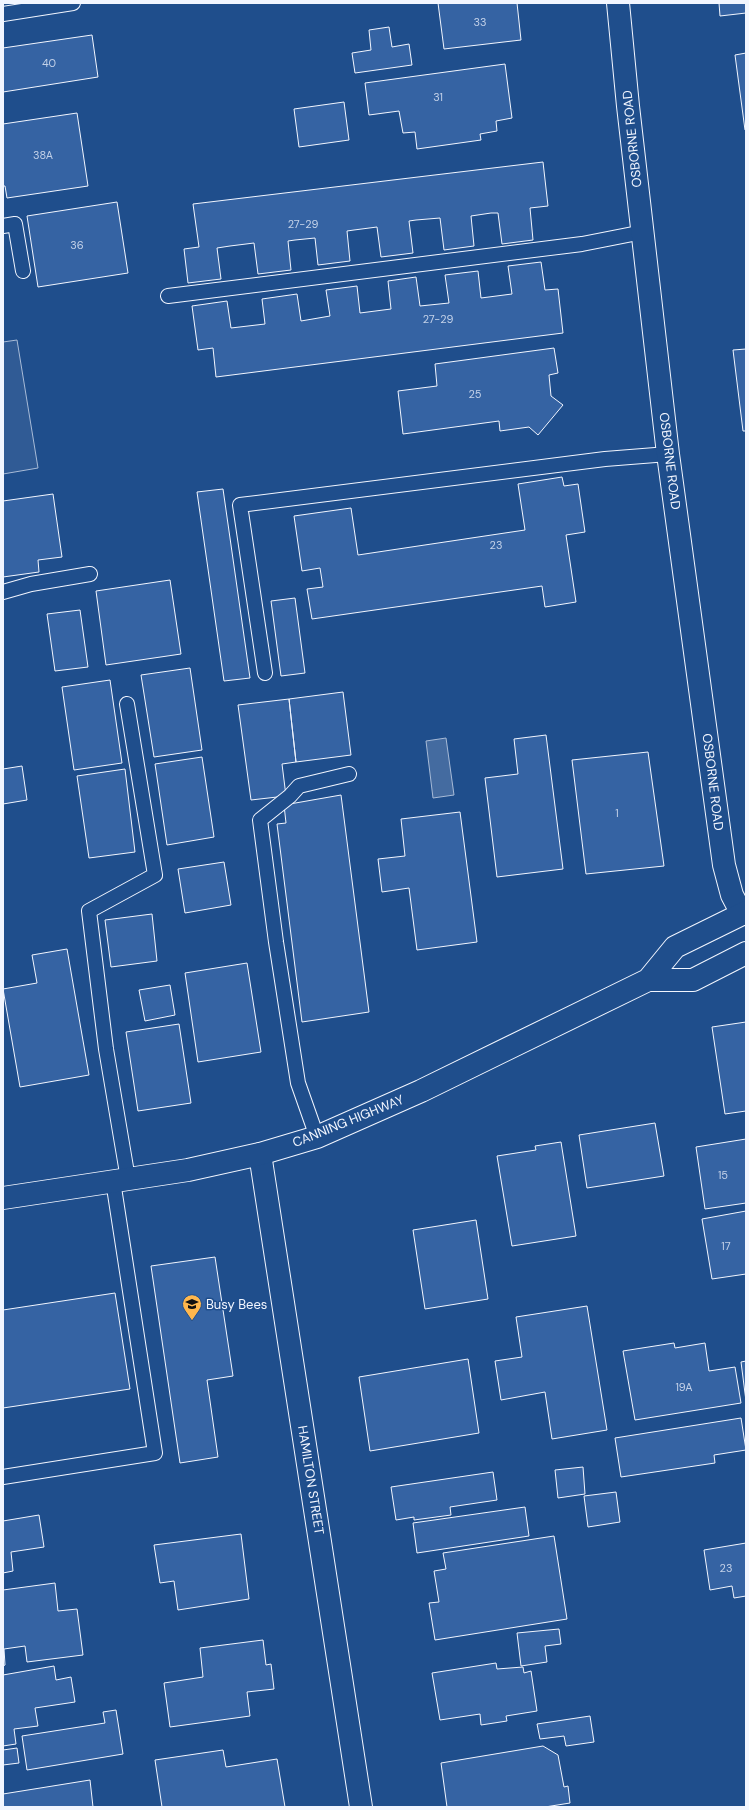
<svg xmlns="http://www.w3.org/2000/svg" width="749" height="1810" font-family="'DM Sans',sans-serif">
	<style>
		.built { fill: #305b95; stroke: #a8bbd7 }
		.water { fill: #446ba0; stroke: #a8bbd7 }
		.building { fill: #3563a3; stroke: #f2f6ff }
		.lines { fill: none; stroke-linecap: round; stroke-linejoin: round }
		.service-casing { stroke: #f2f6ff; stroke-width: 16 }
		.minor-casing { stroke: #f2f6ff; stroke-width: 24 }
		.trunk-casing { stroke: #f2f6ff; stroke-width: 24 }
		.service { stroke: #1f4e8c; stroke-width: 14 }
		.minor { stroke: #1f4e8c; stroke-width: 22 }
		.trunk { stroke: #1f4e8c; stroke-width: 22 }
		.labels { text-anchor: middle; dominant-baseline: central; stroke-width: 3; stroke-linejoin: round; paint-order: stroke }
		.number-label { font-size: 11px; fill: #c3d1e8 }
		.street-label { font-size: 13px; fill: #f2f6ff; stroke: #1f4e8c }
		.poi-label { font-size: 13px; fill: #f2f6ff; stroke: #1f4e8c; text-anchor: start }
	</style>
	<rect width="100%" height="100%" fill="#1f4e8c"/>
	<path class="built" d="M17,340L38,468L3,474V342Z"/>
	<path class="water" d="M446,738L454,795L433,798L426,741Z"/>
	<path class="building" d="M438,3H517L521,40L444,49Z
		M719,3H746V13L720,16Z
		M389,27L392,47L409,44L412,65L355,73L352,53L371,50L369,30Z
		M92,35L98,77L3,92V48Z
		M746,53V130H745L735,55Z
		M505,64L512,118L496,121L497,131L480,134L481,140L417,149L415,132L403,133L399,111L369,115L365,83Z
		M344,102L349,140L299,147L294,109Z
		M77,113L88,186L7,198L5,186H3V124Z
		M543,162L548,206L530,208L533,240L502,244L498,213H491L471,216L474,246L444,250L440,218L416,220L409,221L413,253L381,257L377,227L354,230L347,231L350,261L318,265L315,238L295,240L288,241L291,270L258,274L254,243L230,246L217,248L221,279L188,283L184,249L199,247L193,204Z
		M117,202L128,273L38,287L27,216Z
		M541,262L545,290L558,289L563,333L216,377L213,348L198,350L192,306L227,301L231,328L265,324L262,299L297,294L301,321L330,316L326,290L357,286L360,313L391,309L388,281L416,277L420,306L449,303L445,275L478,271L481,298L512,294L508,266Z
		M554,348L558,373L549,375L551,396L563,405L538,435L529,427L500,431L499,421L403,434L398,391L437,386L435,364Z
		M746,349V431H743L733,350Z
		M562,477L564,486L578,484L585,532L566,535L576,602L545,607L542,586L312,619L307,589L323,587L320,568L302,571L294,516L351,508L358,555L525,530L518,484Z
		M223,489L250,678L224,681L197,492Z
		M53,494L62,557L38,560L39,572L3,577V501Z
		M170,580L181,654L106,665L96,591Z
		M295,598L305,673L281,676L271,601Z
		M80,610L88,667L55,671L47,614Z
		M190,668L202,750L154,757L141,675Z
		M110,680L122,763L74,770L62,687Z
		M343,692L351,755L296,762L289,699Z
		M289,699L296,762L282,764L286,796L251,800L238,705Z
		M546,735L563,869L497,877L485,778L518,774L514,739Z
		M648,752L664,866L586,874L572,760Z
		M202,757L214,837L167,845L155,764Z
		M22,766L27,800L3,804V769Z
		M125,769L135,852L89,858L77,776Z
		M341,795L369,1012L302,1022L277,824L286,823L284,805Z
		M460,812L477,942L417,950L409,888L382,892L378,859L405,856L401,819Z
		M224,862L231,905L185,913L178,869Z
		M152,914L157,961L111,967L105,920Z
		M67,949L89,1075L20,1087L3,989L37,983L32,955Z
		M247,963L261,1052L198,1062L185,973Z
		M170,985L175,1015L145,1021L139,990Z
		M746,1022V1111L725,1114L712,1027Z
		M179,1024L191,1103L138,1111L126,1032Z
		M655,1123L664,1176L587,1188L579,1135Z
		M746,1139V1203L705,1209L696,1147Z
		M561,1142L576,1236L512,1246L497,1156L536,1150L535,1146Z
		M746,1211V1274L712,1279L702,1219Z
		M476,1220L488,1299L425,1309L413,1230Z
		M215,1257L233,1376L207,1380L218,1457L180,1463L151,1266Z
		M115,1293L130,1389L3,1408V1310Z
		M587,1306L607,1430L552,1439L545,1392L501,1400L495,1361L522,1357L516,1317Z
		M674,1343L675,1348L705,1343L709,1371L735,1367L741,1403L635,1420L623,1351Z
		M468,1359L479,1433L370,1451L359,1377Z
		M746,1361V1401L741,1362Z
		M741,1418L746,1450L714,1455L715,1463L621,1477L615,1438Z
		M583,1467L585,1494L558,1498L555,1470Z
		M493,1472L497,1500L450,1507L451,1515L414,1520V1517L396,1520L391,1487Z
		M616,1492L620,1522L588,1527L584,1496Z
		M525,1507L529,1536L417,1553L413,1523Z
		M39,1515L44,1547L11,1552L13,1571L3,1573V1521Z
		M241,1534L249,1599L178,1610L174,1581L160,1583L154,1545Z
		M554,1536L567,1619L435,1640L429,1603L439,1602L434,1571L446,1569L443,1553Z
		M746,1543V1596L734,1598L732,1586L710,1590L704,1550Z
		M55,1583L58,1611L77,1609L83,1655L27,1662L25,1646L4,1649L5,1665L3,1666V1590Z
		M559,1629L561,1644L545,1646L547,1662L521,1666L517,1633Z
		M263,1640L266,1665L271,1664L274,1689L247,1692L250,1716L170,1727L164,1683L203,1677L200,1648Z
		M496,1663L497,1669L523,1667L524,1673L531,1671L537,1711L506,1716L507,1721L481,1725L480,1714L440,1720L432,1673Z
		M54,1666L56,1680L71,1677L75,1702L35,1708L38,1726L14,1729L16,1744L3,1746V1675Z
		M116,1710L123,1754L27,1770L22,1736L105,1723L103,1712Z
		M590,1716L594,1742L566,1746L564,1736L540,1739L537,1724Z
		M543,1746L558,1755L564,1787L568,1786L570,1803L545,1807H447L441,1763Z
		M17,1748L19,1763L3,1765V1750Z
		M223,1750L226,1767L277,1759L285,1807H162L155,1760Z
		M90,1780L93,1807H3V1794Z"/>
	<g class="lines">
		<defs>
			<path id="service" d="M3,14L73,3
				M3,226L15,224L23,271
				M168,296L582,244L643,232
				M3,592L31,584L90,574
				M265,673L240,505L605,459L668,454
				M127,704L155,875L89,911L106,1049L128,1179
				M317,1137L298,1083L276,942L260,820L290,796L299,786L349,774
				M3,1477L155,1453L113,1181"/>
			<path id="minor" d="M618,3L628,106L668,454L724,865L732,895L742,914
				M260,1154L361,1807"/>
			<path id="trunk" d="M648,980H693L746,953
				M3,1198L188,1170L260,1154L317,1137L421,1091L648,980L675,947L746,912"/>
		</defs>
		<use href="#service" class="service-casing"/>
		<use href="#minor" class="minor-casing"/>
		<use href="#trunk" class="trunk-casing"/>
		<use href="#service" class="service"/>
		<use href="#minor" class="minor"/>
		<use href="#trunk" class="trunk"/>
	</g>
	<defs>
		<symbol id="school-pin" viewBox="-11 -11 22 30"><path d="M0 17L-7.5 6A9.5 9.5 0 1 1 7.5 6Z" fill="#ffb74d" stroke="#1f4e8c"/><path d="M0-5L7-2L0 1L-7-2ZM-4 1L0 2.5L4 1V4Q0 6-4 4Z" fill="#111"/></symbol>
	</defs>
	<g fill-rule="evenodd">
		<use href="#school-pin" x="181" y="1293" width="22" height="30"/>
	</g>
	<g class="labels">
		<g class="number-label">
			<text x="480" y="22">33</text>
			<text x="49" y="63">40</text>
			<text x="438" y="97">31</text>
			<text x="43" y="155">38A</text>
			<text x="303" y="224">27-29</text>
			<text x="77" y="245">36</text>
			<text x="438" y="319">27-29</text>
			<text x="475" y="394">25</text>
			<text x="496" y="545">23</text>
			<text x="617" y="813">1</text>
			<text x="723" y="1175">15</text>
			<text x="726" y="1246">17</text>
			<text x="684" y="1387">19A</text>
			<text x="726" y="1568">23</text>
		</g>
		<g class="street-label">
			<text transform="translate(632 139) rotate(-96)">OSBORNE ROAD</text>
			<text transform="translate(670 461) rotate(83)">OSBORNE ROAD</text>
			<text transform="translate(713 782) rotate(83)">OSBORNE ROAD</text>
			<text transform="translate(348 1121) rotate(-22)">CANNING HIGHWAY</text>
			<text transform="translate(311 1480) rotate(81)">HAMILTON STREET</text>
		</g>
		<g class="poi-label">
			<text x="206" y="1304">Busy Bees</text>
		</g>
	</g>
	<rect width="749" height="1810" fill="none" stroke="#f2f6ff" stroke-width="8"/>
</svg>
